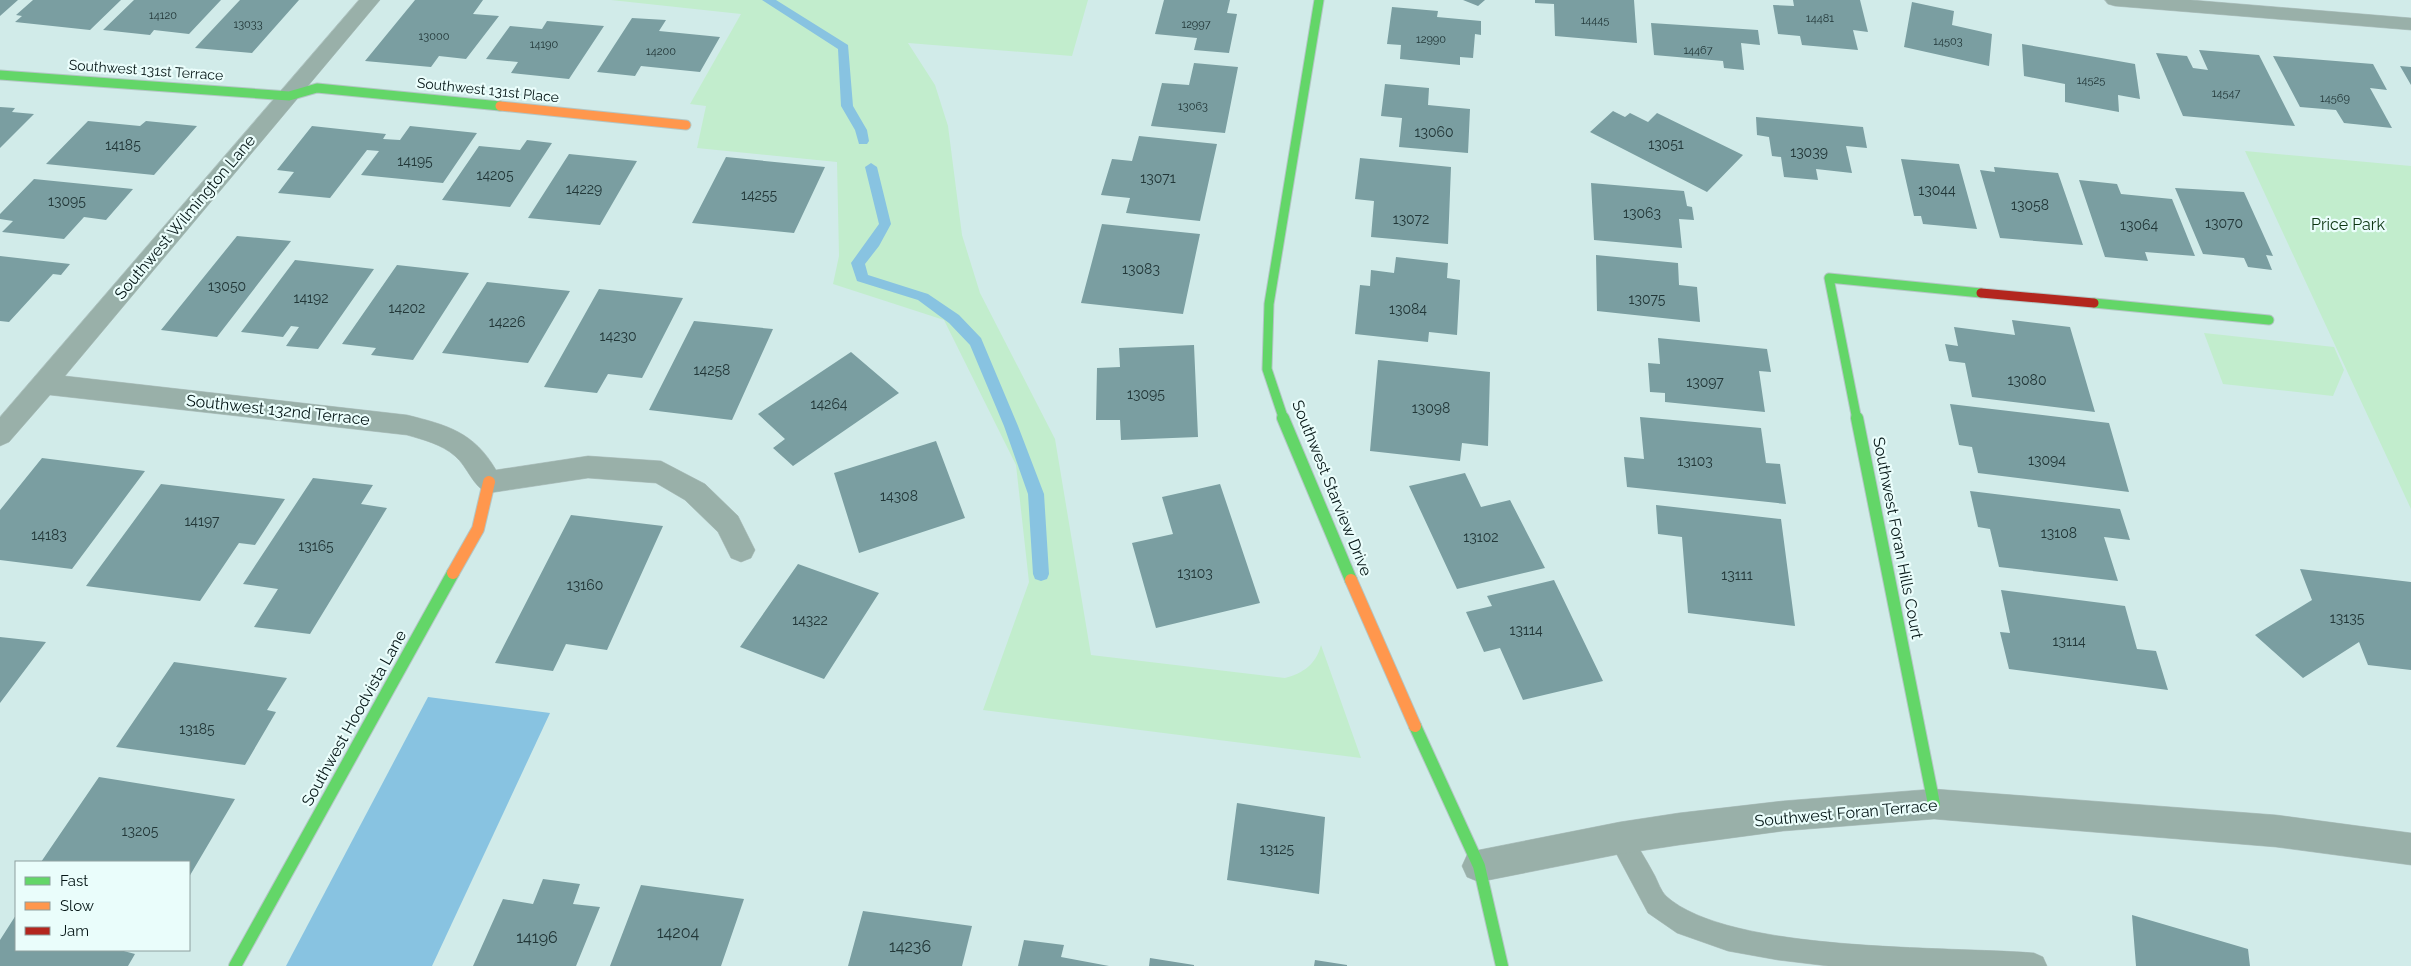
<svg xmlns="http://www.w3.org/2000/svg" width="2411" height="966" font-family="Raleway,sans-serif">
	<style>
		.green { fill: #c2edcd }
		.water { fill: #88c3e1 }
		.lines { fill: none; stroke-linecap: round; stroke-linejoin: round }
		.stream { fill: #88c3e1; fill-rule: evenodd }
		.building { fill: #7a9ea1 }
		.lane-casing { stroke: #b3c6c5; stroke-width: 1 }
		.street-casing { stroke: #b3c6c5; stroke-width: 1 }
		.fast-far1-casing { stroke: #b3c6c5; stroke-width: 11 }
		.fast-casing { stroke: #b3c6c5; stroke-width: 14 }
		.slow-far1-casing { stroke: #b3c6c5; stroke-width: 11 }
		.slow-casing { stroke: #b3c6c5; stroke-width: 14 }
		.jam-casing { stroke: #b3c6c5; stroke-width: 11 }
		.lane { fill: #99b0a9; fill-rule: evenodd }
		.street { fill: #99b0a9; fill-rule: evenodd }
		.fast-far1 { stroke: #63d668; stroke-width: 9 }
		.fast { stroke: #63d668; stroke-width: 12 }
		.slow-far1 { stroke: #ff974d; stroke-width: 9 }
		.slow { stroke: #ff974d; stroke-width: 12 }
		.jam { stroke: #b3261e; stroke-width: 9 }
		.labels { text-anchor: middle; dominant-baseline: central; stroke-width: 4.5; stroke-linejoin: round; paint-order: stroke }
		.far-number-label { font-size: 11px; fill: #223738 }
		.far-street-label { font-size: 14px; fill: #041515; stroke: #eafdfb }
		.number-label { font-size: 14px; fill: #223738 }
		.street-label { font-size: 16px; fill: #041515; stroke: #eafdfb }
		.park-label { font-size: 16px; fill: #0c3511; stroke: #eafdfb }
		.near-number-label { font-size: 16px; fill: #223738 }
	</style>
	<rect width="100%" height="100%" fill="#d1ebe9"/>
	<path class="green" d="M611,0H1088L1072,56L908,43L935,85L948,126L962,235L980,293L1055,439L1091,655L1285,678C1304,673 1316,664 1321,645L1361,758L983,710L1029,582L1016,465L944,320L833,284L839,256L837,162L697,148L706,106L690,104L741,14Z
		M2245,151L2411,166V509Z
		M2204,333L2334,347L2344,370L2333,396L2223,384Z"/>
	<path class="water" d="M428,697L550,713L432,966H286Z"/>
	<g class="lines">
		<path class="stream" d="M762,0H776L848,45L853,106L867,130L869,141L867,144H859L855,130L841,106L838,49Z
			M871,163L877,167L891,224L879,246L865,264L868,275L928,294L959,315L981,338L1018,426L1044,494L1049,574L1047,579L1041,581L1035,579L1033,574L1028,494L1004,426L970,345L949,323L918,300L857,281L851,263L879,224L865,167Z"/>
	</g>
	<path class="building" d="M0,0H18L0,16Z
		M33,0H121L90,30L15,22L22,16L16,15Z
		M134,0H221L189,34L154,30L150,35L103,30Z
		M240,0H299L252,53L195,48Z
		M415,0H483L473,14L499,16L466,59L439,56L431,67L365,61Z
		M1164,0H1230L1227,13L1237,14L1229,53L1194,50L1197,38L1155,34Z
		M1463,0H1485L1478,6Z
		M1535,0H1634L1637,43L1555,36L1554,4L1535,3Z
		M1793,0H1860L1868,32L1853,30L1858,50L1802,45L1800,36L1778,34L1773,5L1794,6Z
		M1912,2L1954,11L1952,25L1992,34L1989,66L1904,47Z
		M1392,7L1438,11L1437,17L1481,21V35L1475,34L1473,58L1460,57V65L1400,59L1401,45L1387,44Z
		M632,18L666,20L659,31L720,37L700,72L641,66L635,76L597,72Z
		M547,21L604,26L569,79L511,73L518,62L486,59L510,26L542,29Z
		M1651,23L1758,30L1760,45L1741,43L1744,70L1724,68L1723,61L1654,55Z
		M2022,44L2135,64L2140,99L2118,95L2119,112L2065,102V84L2024,76Z
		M2199,50L2259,55L2295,126L2183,116L2156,53L2187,56L2193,68L2208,70Z
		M2273,56L2373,64L2387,90L2370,88L2392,128L2344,123L2336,110L2300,107Z
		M1194,63L1238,67L1225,133L1151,126L1162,83L1189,85Z
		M2400,66L2411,67V85Z
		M1385,84L1429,88L1428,105L1470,109L1468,153L1399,147L1402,118L1381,116Z
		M0,107L15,108L12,112L34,114L0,148Z
		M1613,111L1625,117L1630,113L1648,122L1657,113L1743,155L1707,192L1590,132Z
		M1756,117L1863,127L1867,148L1846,146L1852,173L1816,169L1818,180L1784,177L1781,157L1772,156L1769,137L1757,135Z
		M88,121L140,126L146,121L197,126L154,175L46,164Z
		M312,126L386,134L383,139L400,140L410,126L477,133L443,183L361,175L379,151L367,150L330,198L278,193L294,172L277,170Z
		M1139,136L1217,144L1200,221L1126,213L1130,198L1101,195L1112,159L1132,161Z
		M527,140L552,143L510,207L442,200L479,146L520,150Z
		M569,154L637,161L600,225L528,218Z
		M726,157L825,167L794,233L692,223Z
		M1360,158L1451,167L1448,244L1371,237L1374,201L1355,199Z
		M1901,159L1959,164L1977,229L1923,224L1921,216H1914Z
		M1994,167L2058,173L2083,245L2000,238L1980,170L1995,172Z
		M34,179L133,189L106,220L84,217L64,239L2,232L13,221L0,219V214Z
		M2079,180L2117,184L2121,194L2172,199L2195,256L2145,252L2148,261L2105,257Z
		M1591,183L1684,191L1687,206L1692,207L1694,220L1679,219L1682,248L1594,240Z
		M2175,188L2244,192L2273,256L2266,255L2272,270L2248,267L2244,258L2203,254Z
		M1102,224L1200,234L1183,314L1081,303Z
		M237,236L291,241L217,337L161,330Z
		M1596,255L1678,263L1679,285L1697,287L1700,322L1597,311Z
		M0,256L70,264L61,275L53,274L9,322L0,321Z
		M1396,257L1448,263L1447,278L1460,280L1457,335L1429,332L1428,342L1355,334L1360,285L1370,286L1371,270L1394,273Z
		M295,260L374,269L318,349L286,346L299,327L291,326L283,337L241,332Z
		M397,265L469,273L413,360L371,355L376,348L342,344Z
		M487,282L570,291L528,363L442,353Z
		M599,289L683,298L642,378L608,374L597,393L544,387Z
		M2012,320L2070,327L2095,412L1972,397L1965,363L1949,361L1945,344L1958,346L1954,327L2015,335Z
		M694,321L773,329L732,420L649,410Z
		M1658,338L1767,349L1771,372L1759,371L1765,412L1665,402V393L1650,392L1648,363L1660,364Z
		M1194,345L1198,437L1121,440L1120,420H1096L1097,368L1120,367L1119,348Z
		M851,352L899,393L793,466L773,448L785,439L758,414Z
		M1378,360L1490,372L1488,446L1462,443L1460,461L1370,451Z
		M1950,404L2109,423L2129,492L1978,473L1972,447L1959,445Z
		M1640,417L1761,428L1766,463L1780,464L1786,504L1627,487L1624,457L1644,459Z
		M936,441L965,518L859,553L834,473Z
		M42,458L145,471L72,569L0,560V510Z
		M1465,473L1481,507L1510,500L1545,568L1457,589L1409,486Z
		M313,478L373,485L361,504L387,508L310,634L254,627L278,589L243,584Z
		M161,484L285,499L255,545L239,543L200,601L86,586Z
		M1220,484L1260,603L1156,628L1132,543L1173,534L1162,497Z
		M1970,491L2120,509L2130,540L2104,537L2118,581L1999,567L1990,529L1978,527Z
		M1656,505L1781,519L1795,626L1688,613L1682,537L1658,534Z
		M571,515L663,526L607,650L566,644L553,671L495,663Z
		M798,564L879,593L824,679L740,647Z
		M2300,569L2411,582V670L2368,665L2359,642L2303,678L2255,635L2312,600Z
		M1554,580L1603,681L1523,700L1500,648L1484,652L1466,612L1492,606L1487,596Z
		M2001,590L2125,606L2137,649L2156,651L2168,690L2009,669L2000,632L2010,633Z
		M0,637L46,642L0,703Z
		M174,662L287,678L267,710L276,712L245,765L116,747Z
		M99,777L235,799L189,877V862H41Z
		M1237,803L1325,817L1319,894L1227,880Z
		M543,879L580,884L573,904L600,907L576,966H473L503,899L533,904Z
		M641,885L744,899L721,966H610Z
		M863,911L972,926L962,966H848Z
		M16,915V950H120L135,954L128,966H0V940Z
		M2132,915L2248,949L2250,966H2136Z
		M1024,940L1064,945L1061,957L1109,966H1018Z
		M1150,958L1194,965V966H1149Z
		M1315,960L1347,965V966H1314Z"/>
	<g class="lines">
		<defs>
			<path id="lane" d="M1620,827L1628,830C1637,845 1647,861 1655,876C1658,882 1661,891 1666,896C1729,953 1947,946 2034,953L2043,957L2047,966H1828L1778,960L1728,951L1677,933L1648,913L1608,838L1612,830Z"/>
			<path id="street" d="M359,0H380L65,376L407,415C447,425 474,432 496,470L588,456L661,461L705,484L738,516L755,550L751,558L741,562L731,558L718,532L685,500L656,483L588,478L489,493C473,488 468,467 455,456C441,444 424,440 407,435L50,395L9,442L0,446V417Z
				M2105,0H2191L2411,18V30L2115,6L2108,4Z
				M1934,789L2276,815L2411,833V865L2276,847L1934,819L1783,831L1679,845L1620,854L1479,882L1467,877L1462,866L1467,855L1479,850L1620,822L1679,813L1783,801Z"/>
			<path id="fast-far1" d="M0,75L289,96L317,88L500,106
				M2094,303L2269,320
				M1284,420L1267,369L1269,304L1319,0
				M1857,420L1829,278L1981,293"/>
			<path id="fast" d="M1283,418L1351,580
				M1857,418L1934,804
				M1415,726L1479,866L1502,966
				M235,966L453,573"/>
			<path id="slow-far1" d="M500,106L686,125"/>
			<path id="slow" d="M453,573L478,529L489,482
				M1351,580L1415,726"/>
			<path id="jam" d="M1981,293L2094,303"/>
		</defs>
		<use href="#lane" class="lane-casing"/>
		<use href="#street" class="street-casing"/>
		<use href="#fast-far1" class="fast-far1-casing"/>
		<use href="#fast" class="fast-casing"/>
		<use href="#slow-far1" class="slow-far1-casing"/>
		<use href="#slow" class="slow-casing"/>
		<use href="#jam" class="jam-casing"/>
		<use href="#lane" class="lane"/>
		<use href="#street" class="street"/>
		<use href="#fast-far1" class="fast-far1"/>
		<use href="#fast" class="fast"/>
		<use href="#slow-far1" class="slow-far1"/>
		<use href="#slow" class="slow"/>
		<use href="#jam" class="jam"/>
	</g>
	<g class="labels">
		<g class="far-number-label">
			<text x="163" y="15">14120</text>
			<text x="1820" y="18">14481</text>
			<text x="1595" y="20">14445</text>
			<text x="248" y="24">13033</text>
			<text x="1196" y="24">12997</text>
			<text x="434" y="36">13000</text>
			<text x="1431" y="39">12990</text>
			<text x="1948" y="41">14503</text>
			<text x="544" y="44">14190</text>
			<text x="1698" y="50">14467</text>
			<text x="661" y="51">14200</text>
			<text x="2091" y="80">14525</text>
			<text x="2226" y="93">14547</text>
			<text x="2335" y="98">14569</text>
			<text x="1193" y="106">13063</text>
		</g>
		<g class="far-street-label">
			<text transform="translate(146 70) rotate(4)">Southwest 131st Terrace</text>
			<text transform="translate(488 90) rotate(6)">Southwest 131st Place</text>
		</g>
		<g class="number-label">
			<text x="1434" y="132">13060</text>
			<text x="1666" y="144">13051</text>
			<text x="123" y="145">14185</text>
			<text x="1809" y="152">13039</text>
			<text x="415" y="161">14195</text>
			<text x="495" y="175">14205</text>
			<text x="1158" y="178">13071</text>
			<text x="584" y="189">14229</text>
			<text x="1937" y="190">13044</text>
			<text x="759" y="195">14255</text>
			<text x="67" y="201">13095</text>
			<text x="2030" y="205">13058</text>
			<text x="1642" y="213">13063</text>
			<text x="1411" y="219">13072</text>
			<text x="2224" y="223">13070</text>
			<text x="2139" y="225">13064</text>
			<text x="1141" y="269">13083</text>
			<text x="227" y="286">13050</text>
			<text x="311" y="298">14192</text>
			<text x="1647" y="299">13075</text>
			<text x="407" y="308">14202</text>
			<text x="1408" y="309">13084</text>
			<text x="507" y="322">14226</text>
			<text x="618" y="336">14230</text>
			<text x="712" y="370">14258</text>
			<text x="2027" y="380">13080</text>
			<text x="1705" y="382">13097</text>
			<text x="1146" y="394">13095</text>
			<text x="829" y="404">14264</text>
			<text x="1431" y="408">13098</text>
			<text x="2047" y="460">13094</text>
			<text x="1695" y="461">13103</text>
			<text x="899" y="496">14308</text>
			<text x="202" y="521">14197</text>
			<text x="2059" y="533">13108</text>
			<text x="49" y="535">14183</text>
			<text x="1481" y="537">13102</text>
			<text x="316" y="546">13165</text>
			<text x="1195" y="573">13103</text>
			<text x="1737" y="575">13111</text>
			<text x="585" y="585">13160</text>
			<text x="2347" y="618">13135</text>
			<text x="810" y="620">14322</text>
			<text x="1526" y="630">13114</text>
			<text x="2069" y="641">13114</text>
			<text x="197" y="729">13185</text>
			<text x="140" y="831">13205</text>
			<text x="1277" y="849">13125</text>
		</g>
		<g class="street-label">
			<text transform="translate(185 217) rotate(-50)">Southwest Wilmington Lane</text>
			<text transform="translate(278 410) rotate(6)">Southwest 132nd Terrace</text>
			<text transform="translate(1332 488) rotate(68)">Southwest Starview Drive</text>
			<text transform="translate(1898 538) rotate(79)">Southwest Foran Hills Court</text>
			<text transform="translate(354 718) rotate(-61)">Southwest Hoodvista Lane</text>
			<text transform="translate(1846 813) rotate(-5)">Southwest Foran Terrace</text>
		</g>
		<g class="park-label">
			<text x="2348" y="224">Price Park</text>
		</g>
		<g class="near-number-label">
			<text x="678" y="932">14204</text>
			<text x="537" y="937">14196</text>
			<text x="910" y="946">14236</text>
		</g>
	</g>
	<rect x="15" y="861" width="175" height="90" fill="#eafdfb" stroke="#8ea09f"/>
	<rect x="25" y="877" width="25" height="8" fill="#63d668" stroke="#8ea09f"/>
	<text x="60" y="886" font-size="15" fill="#041515">Fast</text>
	<rect x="25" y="902" width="25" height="8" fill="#ff974d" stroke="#8ea09f"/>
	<text x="60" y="911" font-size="15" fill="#041515">Slow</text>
	<rect x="25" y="927" width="25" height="8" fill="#b3261e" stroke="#8ea09f"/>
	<text x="60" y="936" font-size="15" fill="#041515">Jam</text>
</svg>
